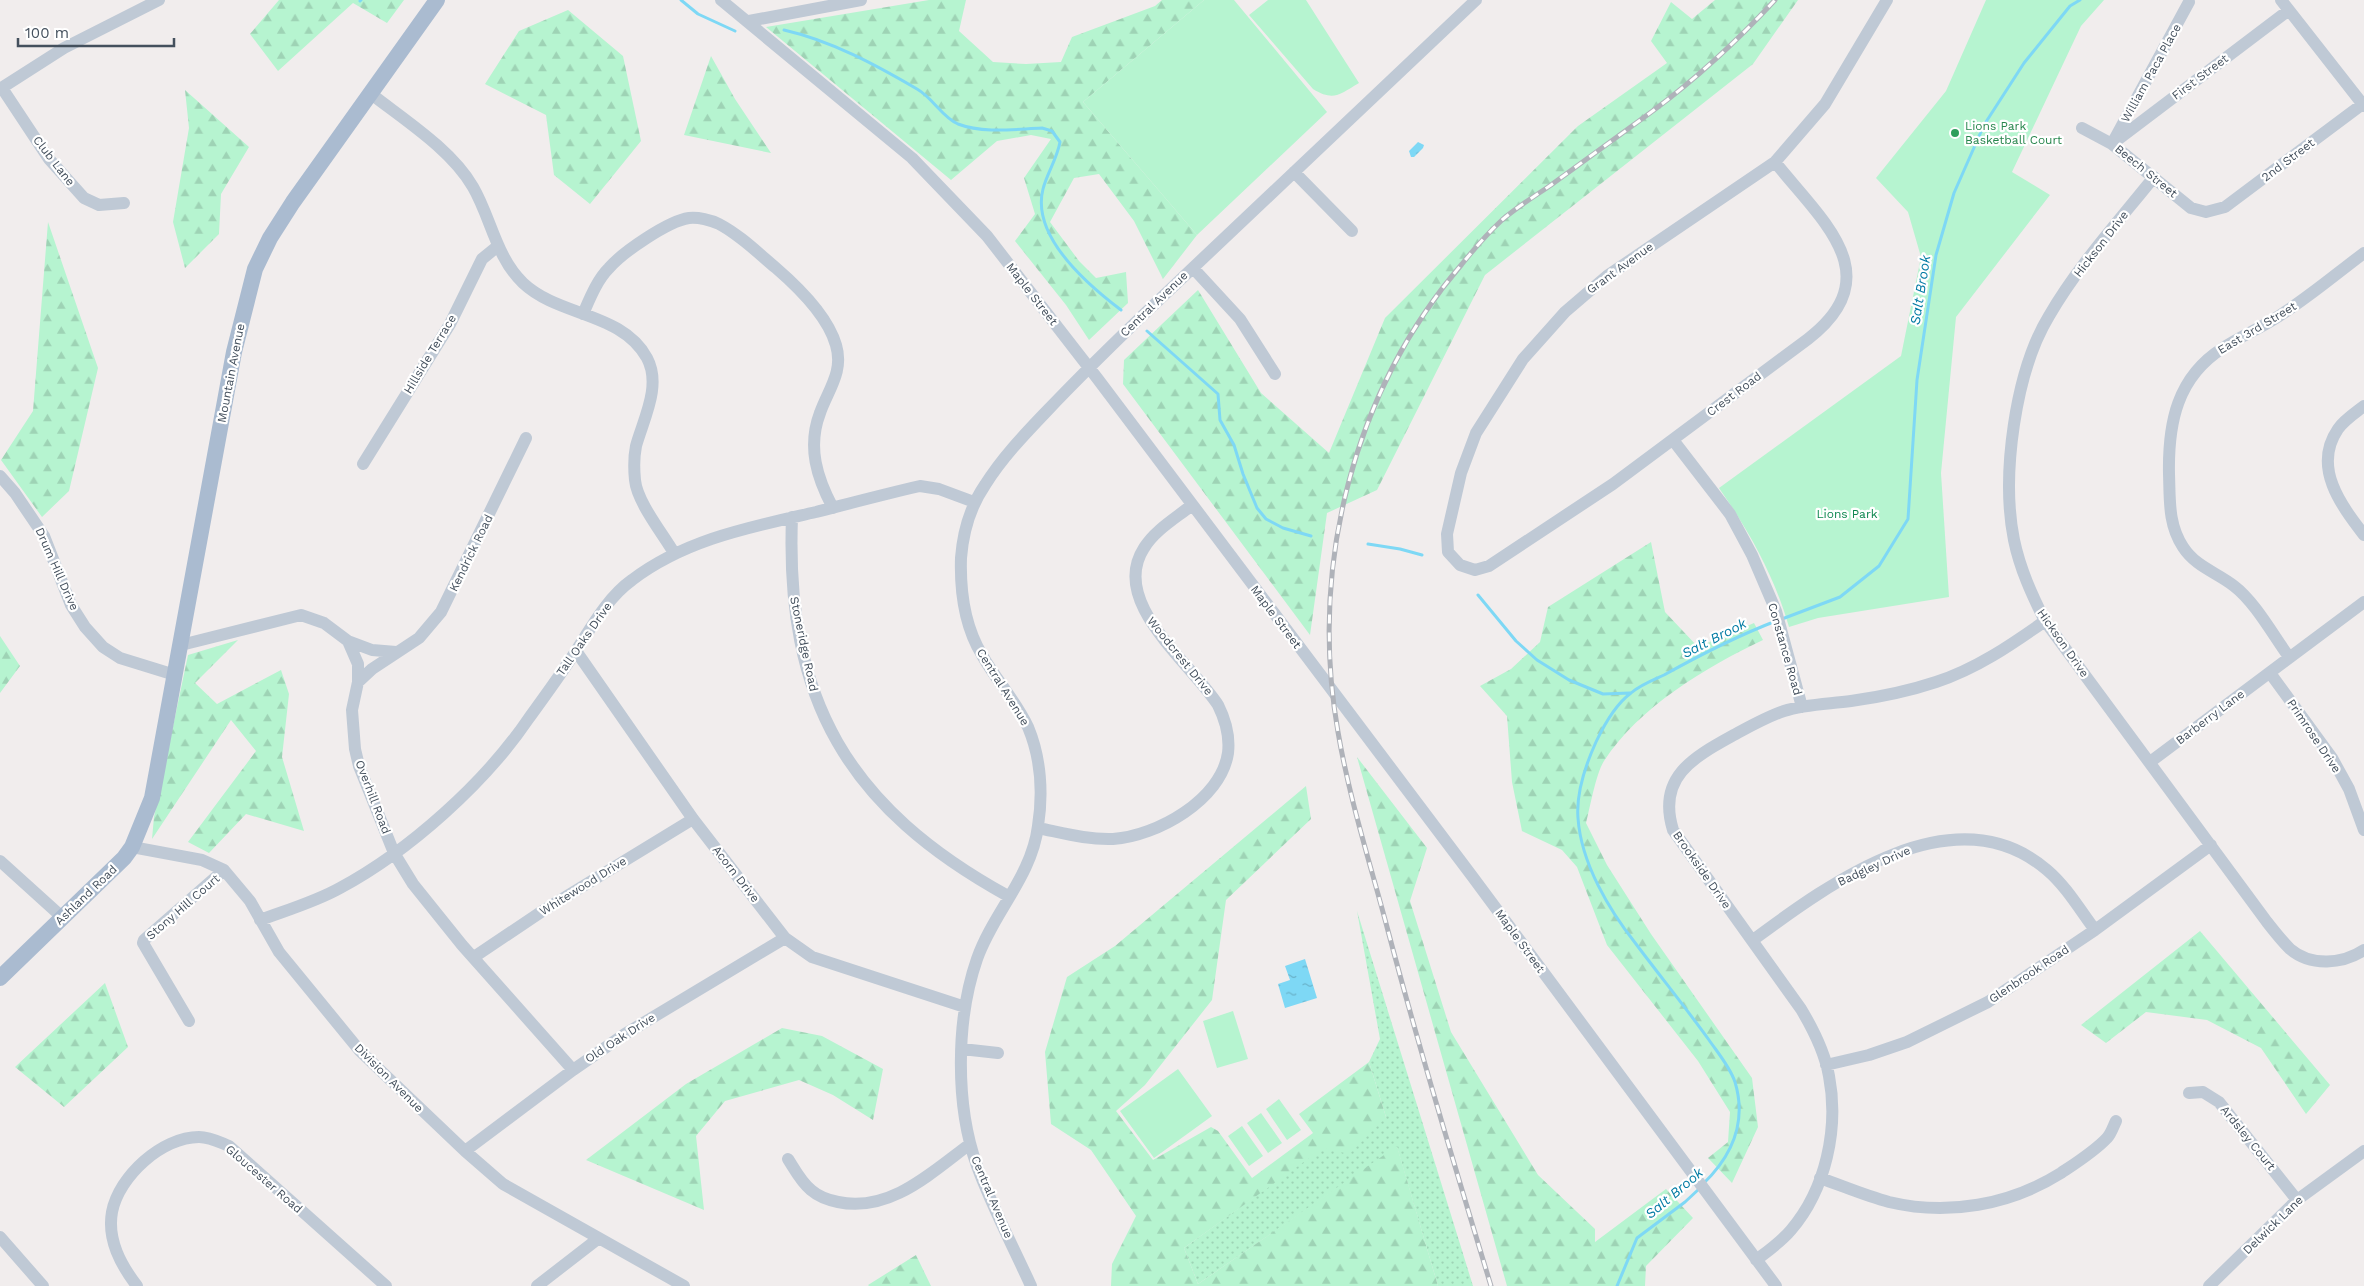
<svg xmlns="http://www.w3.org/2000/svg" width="2364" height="1286" font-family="'Work Sans',sans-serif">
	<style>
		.grass { fill: url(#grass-dots) }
		.forest { fill: url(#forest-firs) }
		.park { fill: #b6f4d0 }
		.water { fill: url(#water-ripples) }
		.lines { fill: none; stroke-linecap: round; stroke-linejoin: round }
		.stream { stroke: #7ed8f5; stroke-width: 3 }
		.minor { stroke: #bfc9d5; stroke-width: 12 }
		.major { stroke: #aabbd0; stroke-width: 16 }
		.rail-casing { stroke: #afb2b9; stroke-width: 5 }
		.rail { stroke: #fff; stroke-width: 3; stroke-dasharray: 9; stroke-linecap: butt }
		.leisure-dot { fill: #2e9e5b; stroke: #fff; stroke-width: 2 }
		.labels { text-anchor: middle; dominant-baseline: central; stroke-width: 4.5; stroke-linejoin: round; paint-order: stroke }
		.street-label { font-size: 12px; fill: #44505d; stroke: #fff }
		.leisure-label { font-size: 12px; fill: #27864d; stroke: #fff; text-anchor: start }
		.park-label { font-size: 12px; fill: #0c864e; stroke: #fff }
		.water-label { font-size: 14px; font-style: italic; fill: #027ba4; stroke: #fff }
	</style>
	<defs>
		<pattern id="grass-dots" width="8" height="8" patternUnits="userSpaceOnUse" patternTransform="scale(1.25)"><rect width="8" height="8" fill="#b6f4d0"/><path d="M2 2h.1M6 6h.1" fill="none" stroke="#9ed3b5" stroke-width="1.8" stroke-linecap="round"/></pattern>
		<pattern id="forest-firs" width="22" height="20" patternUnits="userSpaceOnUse" patternTransform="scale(1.25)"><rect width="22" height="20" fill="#b6f4d0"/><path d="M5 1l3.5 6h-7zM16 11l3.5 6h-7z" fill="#9ed3b5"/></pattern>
		<pattern id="water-ripples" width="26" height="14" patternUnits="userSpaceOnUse" patternTransform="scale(1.25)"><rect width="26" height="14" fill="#7ed8f5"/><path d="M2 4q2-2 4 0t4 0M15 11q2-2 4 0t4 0" fill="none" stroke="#69b2ca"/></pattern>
	</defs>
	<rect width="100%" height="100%" fill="#f1eded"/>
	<path class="grass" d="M1357,911L1473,1286H1438L1397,1147L1198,1284L1184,1248L1323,1147L1386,1117L1369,1062L1380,1039Z"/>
	<path class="forest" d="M279,0H404L387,23L353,3L278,71L250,34Z
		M929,0H966L959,31L993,62L1026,64L1061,62L1072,37L1155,6L1162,0H1204L1083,102L1197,235L1163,279L1134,221L1099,174L1074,178L1050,222L1079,261L1096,278L1126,272L1128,303L1089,340L1066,305L1015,241L1035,214L1024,178L1051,139L1031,135L997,141L951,180L766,27Z
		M1715,0H1798L1753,64L1485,275L1377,490L1327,513L1310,635L1123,384L1124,360L1198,290L1261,393L1329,453L1385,318L1578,126L1667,63L1651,41L1671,2L1692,19Z
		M568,10L623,56L641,141L590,204L554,175L546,115L485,84L519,31Z
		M711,56L735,99L771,153L684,135Z
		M185,90L249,147L221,194L219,234L185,268L173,222L189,128Z
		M48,222L98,368L69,491L42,517L1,460L33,411Z
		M1651,542L1665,612L1698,647L1754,623L1763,640C1706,667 1639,707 1604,761C1596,773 1590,808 1586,823L1607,865L1651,934L1752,1078L1758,1127L1732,1183L1708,1158L1728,1142L1730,1112L1698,1061L1607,945L1577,867L1562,850L1522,831L1512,782L1507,716L1480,686L1511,669L1540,642L1548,607Z
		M0,636L20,666L0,693Z
		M238,640L195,683L217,704L281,670L289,694L282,757L304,831L246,814L209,853L188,842L256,751L231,720L152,839L154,817L188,655Z
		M1357,757L1427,848L1410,901L1451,1032L1538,1175L1595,1229V1242L1666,1189L1693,1218L1646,1266L1645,1286H1507Z
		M1306,786L1311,819L1226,900L1212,1000L1145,1085L1116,1111L1153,1160L1211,1127L1218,1131L1252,1178L1313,1133L1299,1114L1369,1062L1386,1117L1349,1154L1323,1148L1184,1248L1198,1284L1397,1146L1438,1286H1111L1112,1264L1136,1216L1091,1150L1051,1124L1045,1052L1067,977L1115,946Z
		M2200,931L2330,1085L2306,1114L2261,1048L2207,1020L2146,1012L2106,1043L2081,1025Z
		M105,983L128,1047L64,1107L15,1067Z
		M782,1028L822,1036L883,1069L873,1120L833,1095L799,1080L725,1101L696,1136L704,1210L586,1160L686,1084Z
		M916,1255L931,1286H869L868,1285Z"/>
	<path class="park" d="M1204,0H1234L1327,112L1197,235L1083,102Z
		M1268,0H1306L1359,83C1340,94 1334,102 1313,89L1249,15Z
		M1986,0H2104L2081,26L2012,172L2050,195L1956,317L1941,473L1949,597L1818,618L1789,627C1774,575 1749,531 1719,488L1901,356L1921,257L1908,212L1876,178L1946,91Z
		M1233,1011L1248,1059L1217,1068L1203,1021Z
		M1178,1069L1212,1116L1154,1158L1120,1111Z
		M1279,1099L1301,1130L1287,1140L1266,1109Z
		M1261,1113L1282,1143L1268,1153L1247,1123Z
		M1242,1126L1263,1156L1249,1166L1228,1136Z"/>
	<path class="water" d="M1418,142L1424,145L1423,148L1414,157H1411L1409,151Z
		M1305,959L1317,998L1285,1008L1278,984L1290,980L1285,966Z"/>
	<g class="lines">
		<path class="stream" d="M681,0L698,14L735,31
			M360,1L361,0
			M784,30C832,41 876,65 917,89C933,98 942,117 958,124C984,134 1016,129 1042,128L1052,131L1060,142C1057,159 1047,173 1043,189C1031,236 1088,285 1121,310
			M1147,331L1218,394L1220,420L1234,445L1243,474L1257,508L1266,519L1283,528L1311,536
			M1368,544L1400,549L1422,555
			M1478,595L1516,641L1537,660L1569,680L1603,694L1630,693
			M1782,619L1840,597L1879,566L1908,519L1917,380L1936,255L1954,193L1984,125L2024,63L2070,6L2080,0
			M1703,1184C1732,1156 1747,1122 1735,1082C1730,1067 1718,1053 1709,1040C1686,1008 1660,976 1636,944C1609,910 1581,863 1578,818C1576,793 1586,764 1596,742C1604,725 1616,704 1631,693C1640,685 1653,680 1664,675C1700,655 1737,636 1776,621
			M1617,1286L1637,1238L1685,1202L1699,1189"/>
		<path class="minor" d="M721,0L912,158L987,236L1097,378L1472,876L1776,1286
			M2281,0L2364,106
			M749,21L861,0
			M2,88L49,159L84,198L99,205L124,203
			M0,89L64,48L159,0
			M370,93C403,119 451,149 473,187C491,218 496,257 523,283C559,317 622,312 647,358C662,386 643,420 636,446C634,456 634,470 635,480C637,502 663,534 674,553
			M2082,128L2112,144L2191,208L2206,212L2225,207L2364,103
			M2114,140L2189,2
			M2112,144L2289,10
			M1775,162C1821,220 1891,275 1808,339L1613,484L1489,566L1475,570L1460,565L1448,552L1447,534L1461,473L1476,433L1523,359L1565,312L1607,276L1775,162L1825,104L1887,0
			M1294,172L1352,231
			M2154,177C2118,222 2078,266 2049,316C2015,372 2001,476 2014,540C2020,569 2032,595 2045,621L2267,922C2274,931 2282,941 2290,949C2311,967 2343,964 2364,950
			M1193,268L1240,319L1275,374
			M583,314C590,298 597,280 609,268C623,252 668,221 689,218C698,217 711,220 719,224C740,235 758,253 776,268C798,287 828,317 836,345C844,372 828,390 820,413C807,447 817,478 833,508
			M2364,406C2355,413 2344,420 2338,429C2312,467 2341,505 2364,535
			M1673,440L1730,514L1752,555L1776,611L1802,707
			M363,464L450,324L482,259L498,246
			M0,476L15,493L44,536L71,605L85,627L103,647L120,658L175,675
			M792,517C785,700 848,808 1008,896
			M348,641L372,650L396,652
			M181,645L301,615L324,623L348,641L358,664V682L352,710L355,749L359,766L394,853L413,884L462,945L573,1070
			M576,651L693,819L785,938L812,957L965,1007
			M2289,657C2273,635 2255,602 2234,586C2216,572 2196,567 2183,547C2168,524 2170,500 2169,474C2168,423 2177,377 2223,348C2241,336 2261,328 2279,316C2309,297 2336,274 2364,253
			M2270,673L2332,758L2349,789L2364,830
			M358,682L372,669L419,638L441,612L526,438
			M2150,762L2364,602
			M1038,828C1063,833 1088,840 1113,839C1157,836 1221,800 1228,753C1230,736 1225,719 1218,705C1190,662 1109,602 1144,548C1155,530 1176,518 1192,505
			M132,847L202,860L224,870L250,901L279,952L360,1051L465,1151L503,1184L684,1286
			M0,861L62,917
			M260,920C287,910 315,902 340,888C409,851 485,783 529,718C545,696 561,674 576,651C592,626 608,597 632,580C686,539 751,527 816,512C851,503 885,494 920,486L939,489L974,502
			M1753,940C1830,883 1955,791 2047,870C2066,886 2080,910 2095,930
			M474,957L544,910L693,819
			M189,1021L143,943L144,940L224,870
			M962,1049L998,1053
			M1826,1065L1869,1055L1907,1042L1988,1002L2095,930L2211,845
			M2189,1093L2203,1092L2219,1102L2297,1200
			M465,1151L573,1070L625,1034L785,938
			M788,1159C795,1170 801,1182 811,1190C819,1197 828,1200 838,1202C890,1213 932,1172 970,1144
			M1820,1178C1843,1186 1866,1196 1889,1202C1948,1216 2010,1205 2061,1173C2076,1163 2095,1151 2107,1138C2111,1134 2113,1127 2116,1121
			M0,1237L43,1286
			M1756,1260C1768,1251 1781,1242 1791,1230C1826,1189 1839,1128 1829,1076C1825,1053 1813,1029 1801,1009L1673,830C1657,778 1692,758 1732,736C1749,727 1766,717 1784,711C1805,704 1829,704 1851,701C1880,697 1909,691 1936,682C1976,669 2011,645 2045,621
			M137,1286C121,1265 107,1240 112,1212C119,1176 162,1137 199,1137C210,1137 219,1142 229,1146L386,1286
			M537,1286L599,1238
			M1031,1286C1013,1246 992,1207 977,1166C955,1105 956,1019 977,959C993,913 1032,876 1038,826C1043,794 1041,758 1028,727C1016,701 996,680 982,655C965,627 960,590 961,558C963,532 970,507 985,485C1002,458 1023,436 1044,414C1082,374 1121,336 1160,299C1265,199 1371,100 1476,0
			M2209,1286L2297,1200L2364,1151"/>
		<path class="major" d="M0,978L124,858L132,847L152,798L234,352L255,269L270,238L293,202L437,0"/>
		<defs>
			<path id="rail" d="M1491,1286C1455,1167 1419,1048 1387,927C1370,863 1349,797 1338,732C1309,567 1353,391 1462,264C1474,249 1488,233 1502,220C1517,207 1535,196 1551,185C1585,160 1620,135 1654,110C1697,78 1738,40 1775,0"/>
		</defs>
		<use href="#rail" class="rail-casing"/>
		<use href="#rail" class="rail"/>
	</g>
	<circle class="leisure-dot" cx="1955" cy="133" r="5"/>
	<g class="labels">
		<g class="street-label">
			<text transform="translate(2151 73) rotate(-61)">William Paca Place</text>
			<text transform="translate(2200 77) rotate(-37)">First Street</text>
			<text transform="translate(2288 160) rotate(-37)">2nd Street</text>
			<text transform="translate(54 161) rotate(52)">Club Lane</text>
			<text transform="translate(2146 171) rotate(39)">Beech Street</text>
			<text transform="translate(2101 244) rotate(-52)">Hickson Drive</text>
			<text transform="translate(1620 268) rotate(-36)">Grant Avenue</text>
			<text transform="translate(1032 294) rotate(52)">Maple Street</text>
			<text transform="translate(1154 304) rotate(-44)">Central Avenue</text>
			<text transform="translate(2257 328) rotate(-31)">East 3rd Street</text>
			<text transform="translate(430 354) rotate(-59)">Hillside Terrace</text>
			<text transform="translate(231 373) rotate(-79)">Mountain Avenue</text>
			<text transform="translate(1734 394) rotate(-37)">Crest Road</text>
			<text transform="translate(471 553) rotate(-64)">Kendrick Road</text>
			<text transform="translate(57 569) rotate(66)">Drum Hill Drive</text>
			<text transform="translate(1276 617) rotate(53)">Maple Street</text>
			<text transform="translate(584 639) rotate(-55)">Tall Oaks Drive</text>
			<text transform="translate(2063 643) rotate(55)">Hickson Drive</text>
			<text transform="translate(804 644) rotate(78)">Stoneridge Road</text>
			<text transform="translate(1785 649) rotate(74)">Constance Road</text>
			<text transform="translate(1180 656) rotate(51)">Woodcrest Drive</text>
			<text transform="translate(1003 687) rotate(58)">Central Avenue</text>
			<text transform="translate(2210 717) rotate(-37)">Barberry Lane</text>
			<text transform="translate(2314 736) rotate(56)">Primrose Drive</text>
			<text transform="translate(373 797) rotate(69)">Overhill Road</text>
			<text transform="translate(1874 866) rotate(-25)">Badgley Drive</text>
			<text transform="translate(1702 870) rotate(55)">Brookside Drive</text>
			<text transform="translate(736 874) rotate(52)">Acorn Drive</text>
			<text transform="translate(583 886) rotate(-32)">Whitewood Drive</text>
			<text transform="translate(86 895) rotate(-44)">Ashland Road</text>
			<text transform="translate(183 907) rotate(-41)">Stony Hill Court</text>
			<text transform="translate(1520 941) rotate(54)">Maple Street</text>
			<text transform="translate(2029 974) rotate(-34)">Glenbrook Road</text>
			<text transform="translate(620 1038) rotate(-33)">Old Oak Drive</text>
			<text transform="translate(389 1078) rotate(45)">Division Avenue</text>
			<text transform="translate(2248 1138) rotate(51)">Ardsley Court</text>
			<text transform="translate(264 1179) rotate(41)">Gloucester Road</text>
			<text transform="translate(992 1197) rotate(67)">Central Avenue</text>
			<text transform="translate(2273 1225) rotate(-44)">Delwick Lane</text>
		</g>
		<g class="leisure-label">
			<text x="1965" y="126">Lions Park<tspan x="1965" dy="14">Basketball Court</tspan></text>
		</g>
		<g class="park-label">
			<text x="1847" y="514">Lions Park</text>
		</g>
		<g class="water-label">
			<text transform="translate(1920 290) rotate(-81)">Salt Brook</text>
			<text transform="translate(1714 638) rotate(-27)">Salt Brook</text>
			<text transform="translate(1674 1193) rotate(-40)">Salt Brook</text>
		</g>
	</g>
	<path d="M18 38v8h156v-8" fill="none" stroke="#44505d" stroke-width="2.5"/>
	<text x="25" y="38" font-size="15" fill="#44505d" stroke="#ffffff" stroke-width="4" paint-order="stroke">100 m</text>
</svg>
